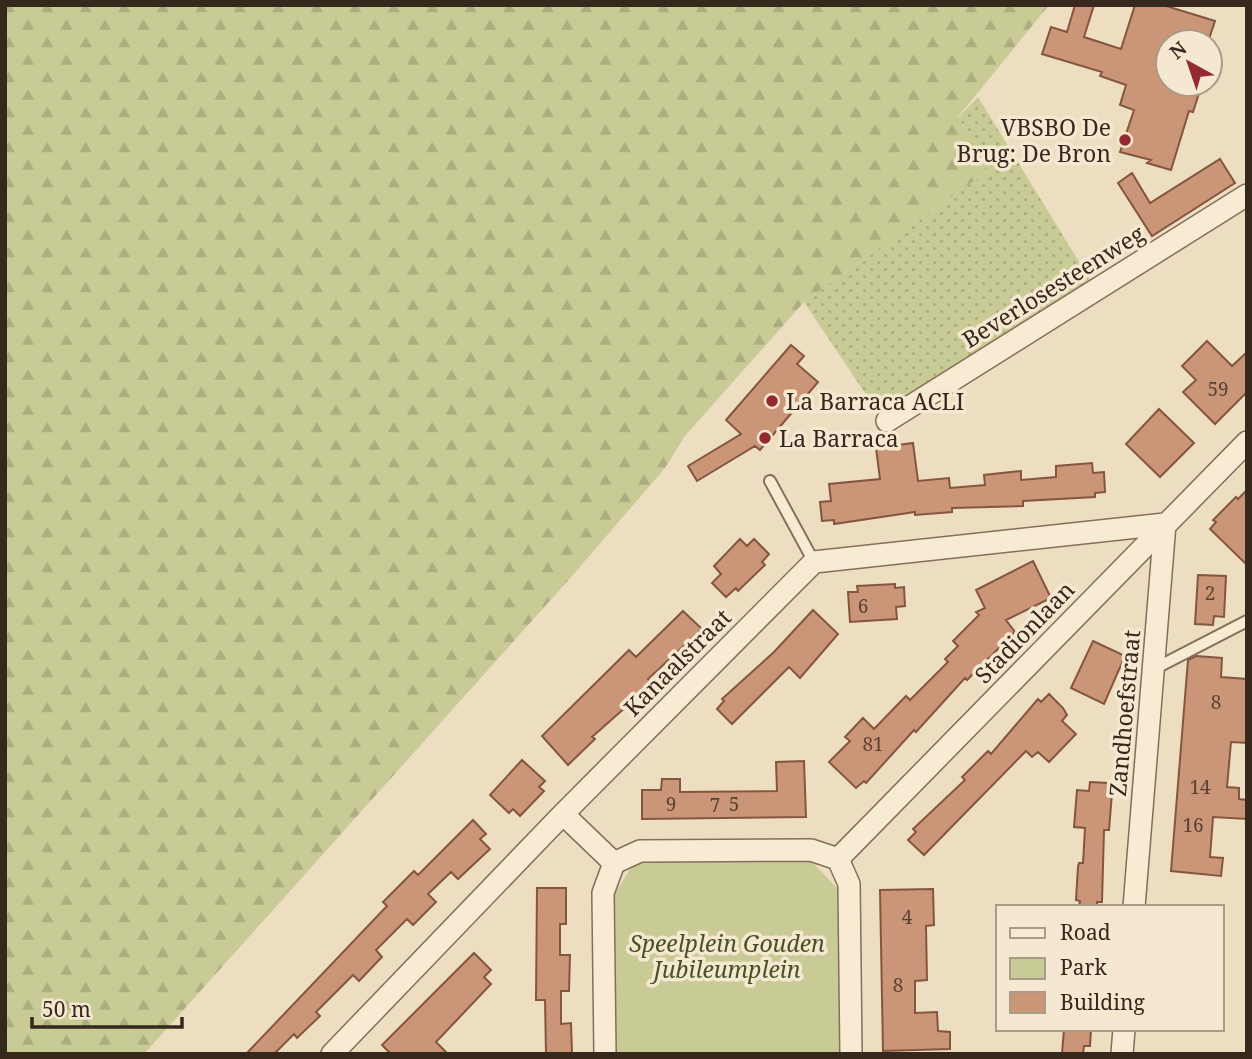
<svg xmlns="http://www.w3.org/2000/svg" width="1252" height="1059" font-family="'Noto Serif',serif">
	<style>
		.grass { fill: url(#grass-dots) }
		.forest { fill: url(#forest-firs) }
		.park { fill: #c8cb95 }
		.building { fill: #cb9577; stroke: #85563f; stroke-width: 2 }
		.lines { fill: none; stroke-linecap: round; stroke-linejoin: round }
		.lane-casing { stroke: #866e59; stroke-width: 14 }
		.street-casing { stroke: #866e59; stroke-width: 24 }
		.lane { stroke: #f8ebd4; stroke-width: 10 }
		.street { stroke: #f8ebd4; stroke-width: 21 }
		.poi-dot { fill: #952930; stroke: #f5e8d0; stroke-width: 2.5 }
		.labels { text-anchor: middle; dominant-baseline: central; stroke-width: 7; stroke-linejoin: round; paint-order: stroke }
		.number-label { font-size: 19px; fill: #5b4334 }
		.poi-label { font-size: 23px; fill: #36281d; stroke: #f5e8d0; text-anchor: start }
		.street-label { font-size: 23px; fill: #36281d; stroke: #f5e8d0 }
		.park-label { font-size: 23px; font-style: italic; fill: #495224; stroke: #f5e8d0 }
	</style>
	<defs>
		<pattern id="grass-dots" width="8" height="8" patternUnits="userSpaceOnUse" patternTransform="scale(1.75)"><rect width="8" height="8" fill="#c8cb95"/><path d="M2 2h.1M6 6h.1" fill="none" stroke="#acae80" stroke-width="1.8" stroke-linecap="round"/></pattern>
		<pattern id="forest-firs" width="22" height="20" patternUnits="userSpaceOnUse" patternTransform="scale(1.75)"><rect width="22" height="20" fill="#c8cb95"/><path d="M5 1l3.5 6h-7zM16 11l3.5 6h-7z" fill="#acae80"/></pattern>
	</defs>
	<rect width="100%" height="100%" fill="#edddc1"/>
	<path class="grass" d="M978,97L1092,283L883,420L804,302L988,171L958,118Z"/>
	<path class="forest" d="M5,5H1049L958,117L988,171L804,302L684,437L665,468L572,576L144,1054H5Z"/>
	<path class="park" d="M809,859L839,890L841,1054H613L611,900L632,866L644,860Z"/>
	<path class="building" d="M1075,5H1094L1084,37L1121,49L1135,5H1163L1215,21L1208,42H1168V84H1202L1193,112L1189,111L1171,170L1147,163L1151,160L1120,152L1134,110L1120,105L1126,85L1100,76L1102,72L1042,54L1051,27L1067,32Z
		M1220,159L1235,183L1152,236L1118,183L1132,173L1150,203Z
		M1207,341L1232,366L1247,352V392L1215,424L1183,392L1196,380L1182,366Z
		M791,345L804,356L797,364L818,382L760,450L755,446L697,481L688,466L741,434L726,420Z
		M1159,409L1194,443L1160,477L1126,444Z
		M913,443L918,481L949,478L950,488L985,485L984,475L1021,471V480L1056,477V466L1092,463L1093,473L1104,472L1105,492L1095,493V497L1023,501V506L952,508V512L915,515V512L834,524V520L822,521L820,502L831,501L829,484L880,479L876,448Z
		M1247,490V565L1210,529L1216,522L1213,520L1236,497L1238,499Z
		M740,539L747,546L754,539L769,554L762,562L765,565L738,591L736,588L726,597L712,583L721,574L714,566Z
		M1033,561L1051,598L1006,620L1015,632L967,680L965,678L916,732L914,730L866,783L864,781L856,788L829,762L850,741L845,737L863,718L874,729L906,696L910,700L948,662L945,659L958,646L953,641L979,615L976,612L985,608L976,590Z
		M1198,575L1226,576L1224,617L1214,616L1213,625L1195,624Z
		M895,584V588L904,587L905,606L896,607L897,619L850,622L848,592H858L857,586Z
		M813,610L838,634L800,678L789,667L732,724L717,709L724,701L722,699L774,652Z
		M683,611L702,629L648,679L652,684L592,737L595,739L568,765L542,736L629,650L636,657Z
		M1093,641L1125,656L1104,704L1071,688Z
		M1196,656L1222,658L1221,677L1247,679V743L1231,742L1227,787L1239,788V799L1247,800V819L1213,817L1210,857L1223,858L1221,876L1171,871L1188,660Z
		M1049,694L1063,708L1067,715L1062,721L1076,734L1049,762L1038,752L1032,757L1026,751L924,855L908,840L916,832L913,829L965,780L962,777L988,751L991,754L1038,699L1041,702Z
		M522,760L545,781L539,787L544,791L520,816L513,809L509,813L490,795Z
		M804,761L806,817L642,819V790H661L662,779H680V792L777,791L776,762Z
		M1090,782L1108,783L1107,792L1112,793L1109,830H1104L1102,902H1097V907H1079L1080,901L1076,900L1078,867L1079,863H1083L1085,828L1074,827L1077,790L1089,791Z
		M473,820L486,834L480,839L490,849L458,879L451,872L428,894L436,902L413,925L407,919L376,950L382,957L359,981L353,975L316,1012L320,1016L297,1038L294,1034L274,1054H246L387,906L383,902L414,871L418,875Z
		M537,888H566V924H560V955H570L569,991H561V1024L571,1023L572,1054H546L545,1000H536Z
		M933,889L934,925L926,926L927,980L915,981V1013L937,1012L938,1031L950,1032V1049L883,1051L880,890Z
		M474,953L491,970L484,977L491,984L436,1042L448,1054H391L382,1045Z
		M1064,1029H1091L1090,1046H1084L1083,1054H1062Z"/>
	<g class="lines">
		<defs>
			<path id="lane" d="M770,481L814,562
				M1154,669L1247,621"/>
			<path id="street" d="M887,421L1247,195
				M563,814L614,863
				M838,859L1247,442
				M332,1054L563,814L814,562L1165,524L1134,907
				M605,1054L603,893L614,863L640,851L811,850L838,859L849,884L851,1054
				M1122,1054L1124,1029"/>
		</defs>
		<use href="#lane" class="lane-casing"/>
		<use href="#street" class="street-casing"/>
		<use href="#lane" class="lane"/>
		<use href="#street" class="street"/>
	</g>
	<g class="poi-dot">
		<circle cx="1125" cy="140" r="7"/>
		<circle cx="772" cy="401" r="7"/>
		<circle cx="765" cy="438" r="7"/>
	</g>
	<g class="labels">
		<g class="number-label">
			<text x="1218" y="389">59</text>
			<text x="1210" y="593">2</text>
			<text x="863" y="606">6</text>
			<text x="1216" y="702">8</text>
			<text x="873" y="744">81</text>
			<text x="1200" y="787">14</text>
			<text x="671" y="804">9</text>
			<text x="734" y="804">5</text>
			<text x="715" y="805">7</text>
			<text x="1193" y="825">16</text>
			<text x="907" y="917">4</text>
			<text x="898" y="985">8</text>
		</g>
		<g class="poi-label">
			<text x="1111" y="127" text-anchor="end">VBSBO De<tspan x="1111" dy="26">Brug: De Bron</tspan></text>
			<text x="786" y="401">La Barraca ACLI</text>
			<text x="779" y="438">La Barraca</text>
		</g>
		<g class="street-label">
			<text transform="translate(1053 286) rotate(-32)">Beverlosesteenweg</text>
			<text transform="translate(1024 632) rotate(-46)">Stadionlaan</text>
			<text transform="translate(677 662) rotate(-45)">Kanaalstraat</text>
			<text transform="translate(1124 713) rotate(-85)">Zandhoefstraat</text>
		</g>
		<g class="park-label">
			<text x="727" y="943">Speelplein Gouden<tspan x="727" dy="26">Jubileumplein</tspan></text>
		</g>
	</g>
	<rect width="1252" height="1059" fill="none" stroke="#36281d" stroke-width="14"/>
	<rect x="996" y="905" width="228" height="126" fill="#f5e8d0" stroke="#a99b88" stroke-width="2"/>
	<rect x="1010" y="928" width="35" height="10" fill="#f8ebd4" stroke="#a99b88" stroke-width="2"/>
	<text x="1060" y="940" font-size="21" fill="#36281d">Road</text>
	<rect x="1010" y="958" width="35" height="21" fill="#c8cb95" stroke="#a99b88" stroke-width="2"/>
	<text x="1060" y="975" font-size="21" fill="#36281d">Park</text>
	<rect x="1010" y="992" width="35" height="21" fill="#cb9577" stroke="#a99b88" stroke-width="2"/>
	<text x="1060" y="1010" font-size="21" fill="#36281d">Building</text>
	<g transform="translate(1189 63) rotate(320)"><circle r="33" fill="#f5e8d0" stroke="#a99b88" stroke-width="2"/>
	<path d="M0-5L12 26L0 18L-12 26Z" fill="#952930"/>
	<text y="-10" font-size="19" font-weight="bold" text-anchor="middle" fill="#36281d">N</text>
	</g>
	<path d="M32 1017v10h150v-10" fill="none" stroke="#36281d" stroke-width="3.5"/>
	<text x="42" y="1017" font-size="21" fill="#36281d" stroke="#f5e8d0" stroke-width="5" paint-order="stroke">50 m</text>
</svg>
